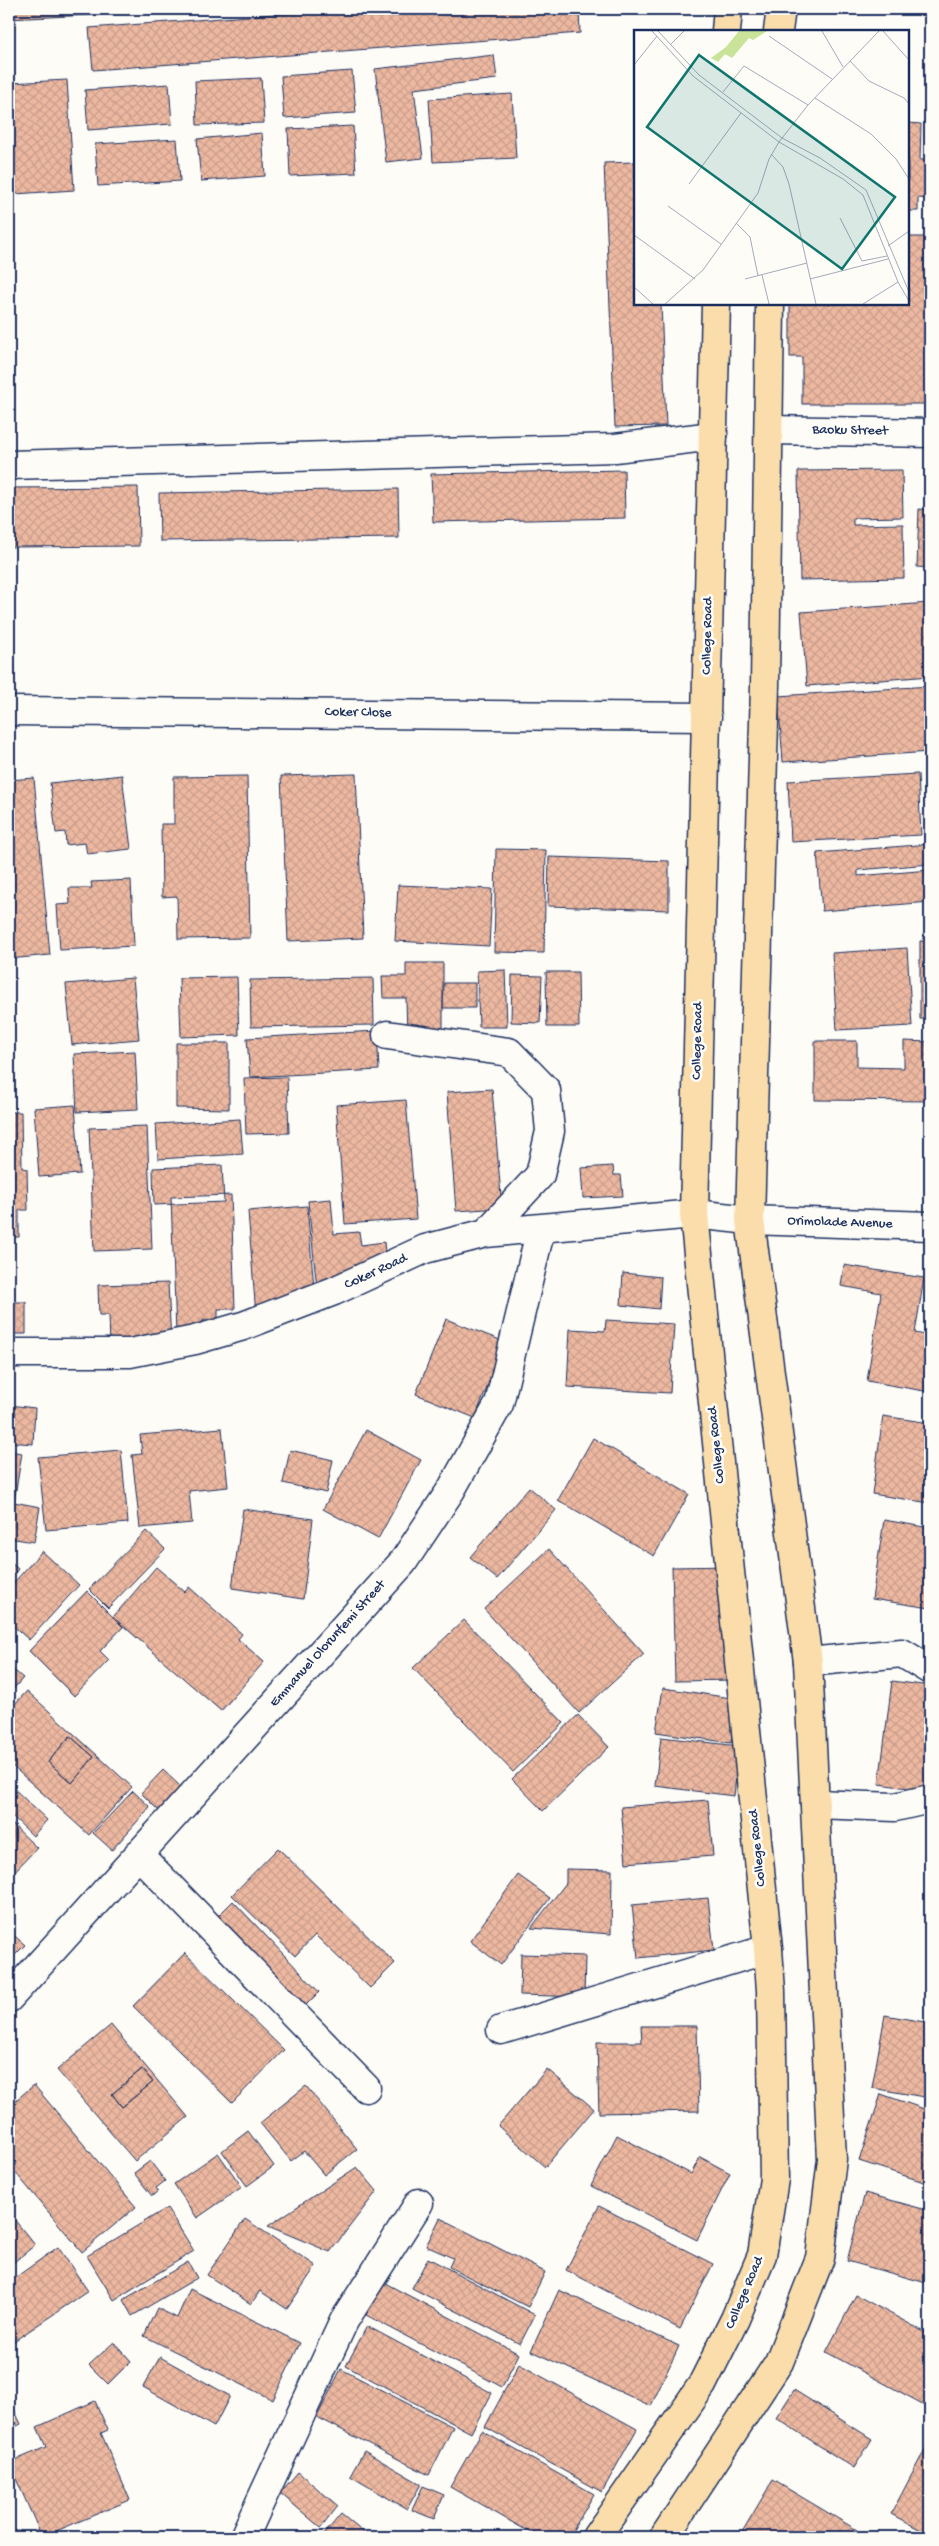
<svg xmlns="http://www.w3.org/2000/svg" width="939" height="2546" font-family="'Gochi Hand',sans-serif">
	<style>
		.building { fill: url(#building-cross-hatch); stroke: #1b2f5e; fill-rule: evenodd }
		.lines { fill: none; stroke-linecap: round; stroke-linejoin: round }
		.minor-casing { stroke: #1b2f5e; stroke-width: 31 }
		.major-casing { stroke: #1b2f5e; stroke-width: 31 }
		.minor { stroke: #fdfcf7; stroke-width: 28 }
		.major { stroke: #faddab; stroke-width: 28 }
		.labels { text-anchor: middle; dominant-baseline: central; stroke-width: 5; stroke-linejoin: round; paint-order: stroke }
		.street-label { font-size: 14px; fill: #1b2f5e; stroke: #fdfcf7 }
		.inset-road { fill: none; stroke: #a3aaba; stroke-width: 1 }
		.view { fill: #0f766e; fill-opacity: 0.15; stroke: #0f766e; stroke-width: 2.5 }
		.inset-edge { fill: none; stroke: #1b2f5e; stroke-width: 2.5 }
	</style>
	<defs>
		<pattern id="building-cross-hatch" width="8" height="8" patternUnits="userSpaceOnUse" patternTransform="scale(1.25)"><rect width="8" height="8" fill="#edb8a0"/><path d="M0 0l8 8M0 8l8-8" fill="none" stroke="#cb9e8c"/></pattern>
	</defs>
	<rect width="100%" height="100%" fill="#fdfcf7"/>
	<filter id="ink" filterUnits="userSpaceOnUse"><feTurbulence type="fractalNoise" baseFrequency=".02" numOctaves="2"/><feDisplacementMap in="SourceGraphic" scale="10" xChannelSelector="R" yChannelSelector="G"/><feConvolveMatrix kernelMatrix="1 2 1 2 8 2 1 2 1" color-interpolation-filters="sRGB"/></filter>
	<g filter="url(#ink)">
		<path class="building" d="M9,9H130V13L9,19Z
			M342,9H579L580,33L93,70L89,28Z
			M494,55L497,79L414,89L423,158L386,162L375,69Z
			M352,71L356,113L284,118L281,76Z
			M261,78L264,123L197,125L195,81Z
			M67,80L74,190L15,194L9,83Z
			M169,84L172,124L88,130L85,90Z
			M512,94L516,158L433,162L429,99Z
			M908,123L921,124L920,160H930V199L918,198V211H908Z
			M353,126L356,173L290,176L288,129Z
			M262,133L265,176L201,181L197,139Z
			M177,139L180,181L98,186L95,144Z
			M635,162V304H661L666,426L615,427L604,163Z
			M908,237H930V404H802V357H790V304H908Z
			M624,470L625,518L433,522L431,474Z
			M902,470L903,517L853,518V525L903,524L904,578L800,580L798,471Z
			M928,473H930V500H928Z
			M138,487L139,546L9,547V488Z
			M398,489L399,538L160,541L159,493Z
			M919,509L930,510V568L917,567Z
			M930,603V676L807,686L801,612Z
			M930,686V752L783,762L778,696Z
			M356,774L363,938L288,941L281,776Z
			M918,774L921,835L791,842L788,781Z
			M122,775L131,849L87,854L85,843L66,845L65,832L56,833L50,783Z
			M247,776L250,938L178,939L177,896L162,897L161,824H174V777Z
			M34,778L50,955L9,959V780Z
			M930,844V864L858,870V876L930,870V902L822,911L817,853Z
			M496,849L546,850L544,953L494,952Z
			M549,857L669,861V910L548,906Z
			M131,880L134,946L60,950L57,905L70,904L69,888H92L91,882Z
			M398,885L492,889L489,946L395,941Z
			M920,941H930V1019H920Z
			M907,948L912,1026L837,1030L832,953Z
			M406,963H443V1037H407L406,998H383L382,976H406Z
			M505,970L507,1027H479L477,971Z
			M546,972H578L579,1027H547Z
			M512,975L542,976L540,1023L511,1022Z
			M237,977L239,1035L181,1037L179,978Z
			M133,978L139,1039L72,1045L66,984Z
			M373,978L374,1025L251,1027L250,980Z
			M444,983H475V1008H443Z
			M377,1031L379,1070L250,1077L247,1038Z
			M815,1041H857V1067L904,1068V1041L930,1042V1101L815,1100Z
			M176,1043H229V1109L176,1108Z
			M135,1051L138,1109L77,1112L74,1054Z
			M287,1077L289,1133L246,1134L244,1078Z
			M492,1089L502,1208L456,1211L447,1092Z
			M406,1100L416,1219L345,1224L336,1105Z
			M75,1105L80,1174L39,1177L34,1108Z
			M9,1112H21L22,1168L27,1169L28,1210H19V1237H9Z
			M240,1119L243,1154L158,1159L156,1124Z
			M147,1126L152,1249L94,1251L89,1128Z
			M9,1145H14V1155H9Z
			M222,1165L224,1202L154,1205L153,1168Z
			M613,1166L614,1175H621L623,1196L583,1198L581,1168Z
			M231,1195L235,1309H218V1320H203V1331L176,1333L171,1197Z
			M331,1199L334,1234L359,1232L361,1245L384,1242L387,1275L318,1299L308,1201Z
			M307,1206L316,1311L256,1316L248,1211Z
			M844,1265L924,1278L915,1333L930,1336V1392L867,1381L881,1293L841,1286Z
			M623,1273L661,1277L659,1309L621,1305Z
			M168,1283L171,1343L110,1346L109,1315H99L98,1285Z
			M9,1302H26V1334H9Z
			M446,1319L505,1342L475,1418L416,1394Z
			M606,1320L674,1324L670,1393L567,1387L570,1329L605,1331Z
			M9,1405L35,1408L33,1444L9,1442Z
			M883,1416L930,1423V1503L872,1494Z
			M222,1428L228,1487L189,1491L192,1523L140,1528L132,1455L142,1454L140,1435Z
			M366,1430L421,1460L378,1539L323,1509Z
			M593,1438L689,1494L654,1556L558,1500Z
			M121,1450L128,1523L46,1530L38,1457Z
			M290,1450L333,1460L326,1493L283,1483Z
			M9,1451L22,1453L14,1502L40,1507L34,1542L9,1538Z
			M529,1487L556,1510L497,1579L470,1557Z
			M243,1509L313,1519L303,1599L232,1588Z
			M884,1520L930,1528V1608L872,1599Z
			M146,1531L165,1549L108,1608L89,1589Z
			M549,1549L644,1654L579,1713L484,1609Z
			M42,1551L79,1585L29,1640L9,1622V1588Z
			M9,1561L18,1569L9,1581Z
			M732,1566L734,1680L675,1681L672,1567Z
			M156,1567L185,1592L189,1587L242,1634L238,1639L264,1662L221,1711L113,1617Z
			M87,1591L123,1627L100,1651L109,1660L74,1696L29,1651Z
			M464,1620L564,1723L513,1772L413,1668Z
			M9,1666L23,1678L9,1694Z
			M892,1681L930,1686V1791L879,1784Z
			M663,1688L738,1699L731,1743L656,1732Z
			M27,1691L132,1787L89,1835L9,1763V1710ZM70,1736L94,1757L72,1783L48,1762Z
			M578,1715L609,1747L543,1811L512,1779Z
			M70,1736L94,1757L72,1783L48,1762Z
			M661,1737L739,1746L734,1796L655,1786Z
			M163,1770L181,1787L159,1811L141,1793Z
			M9,1784L47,1820L33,1836L9,1813Z
			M133,1791L150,1807L112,1850L93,1833Z
			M708,1800L713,1856L626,1863L621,1807Z
			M9,1821L37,1848L9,1877Z
			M278,1848L395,1963L370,1988L315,1935L295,1956L232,1895Z
			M566,1869L612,1870L611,1934L531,1928L566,1883Z
			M518,1875L550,1898L501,1965L470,1941Z
			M708,1898L714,1950L638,1958L632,1905Z
			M233,1901L319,1992L300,2011L214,1920Z
			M9,1931L25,1945L10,1960L9,1959Z
			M185,1953L284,2050L232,2103L133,2006Z
			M521,1954L585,1956L584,1997L520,1995Z
			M885,2015L930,2023V2098L872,2088Z
			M111,2025L188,2117L135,2161L57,2070ZM142,2069L153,2082L122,2107L112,2094Z
			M641,2026H697L699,2111L599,2113L597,2042H642Z
			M142,2069L153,2082L122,2107L112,2094Z
			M547,2069L594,2109L545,2167L498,2126Z
			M34,2085L136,2207L82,2252L9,2165V2106Z
			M306,2086L357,2149L324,2175L304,2151L291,2161L260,2123Z
			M881,2094L930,2111V2184L859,2161Z
			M248,2131L274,2166L247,2186L222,2151Z
			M617,2135L691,2174L700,2157L730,2173L697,2240L591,2186Z
			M218,2153L242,2187L197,2218L174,2184Z
			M150,2161L165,2181L156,2188L158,2191L152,2196L134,2173Z
			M357,2167L377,2191L330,2252L268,2226Z
			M865,2193L930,2211V2284L847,2261Z
			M599,2206L713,2264L680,2329L566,2270Z
			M167,2208L194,2251L114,2300L87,2256Z
			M9,2213L35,2245L9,2266Z
			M440,2218L545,2272L528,2307L449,2267L453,2258L426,2246Z
			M245,2219L316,2266L287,2309L260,2291L251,2304L207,2275Z
			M58,2247L88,2291L14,2341L9,2333V2282Z
			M428,2258L535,2315L520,2344L412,2288Z
			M188,2262L197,2278L132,2316L123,2300Z
			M383,2282L519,2354L502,2387L366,2315Z
			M190,2289L300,2343L273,2400L144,2336L157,2308L177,2318Z
			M559,2290L679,2346L651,2406L531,2351Z
			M856,2295L930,2335V2408L826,2352Z
			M367,2326L492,2393L471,2433L346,2366Z
			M114,2342L131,2361L108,2384L89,2365Z
			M160,2357L230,2396L214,2427L143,2387Z
			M519,2364L637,2429L602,2492L485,2427Z
			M341,2369L453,2427L429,2475L317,2417Z
			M794,2390L872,2439L854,2468L776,2418Z
			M9,2399L21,2424L9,2430Z
			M95,2401L108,2430L101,2433L130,2500L42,2537L9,2463L46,2447L37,2427Z
			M482,2431L594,2494L569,2537H538L450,2487Z
			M930,2440V2535L891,2514Z
			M364,2451L421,2484L407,2509L350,2476Z
			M298,2472L338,2506L321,2528L280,2493Z
			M773,2480L857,2530L853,2537H739Z
			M423,2486L444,2495L434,2519L412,2510Z
			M341,2514L369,2537H322Z
			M421,2529L437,2537H417Z"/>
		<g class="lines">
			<defs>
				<path id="minor" d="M770,430L930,433
					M9,465L615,448L713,436
					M9,711L707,717
					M387,1035L509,1052L546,1090L550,1131L540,1175L486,1233
					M9,1353H130L195,1340L243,1326L334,1291L425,1249L486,1233L694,1214L750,1220L930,1226
					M808,1662L902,1653L930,1670
					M815,1804L895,1807L930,1799
					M138,1854L366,2088
					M9,1998L403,1562L451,1490L499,1404L541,1228
					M501,2030L768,1949
					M244,2537L344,2321L419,2203"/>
				<path id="major" d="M726,31L728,9
					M778,31L781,9
					M596,2537L702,2385L735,2319L762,2255L774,2179L771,1991L768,1949L694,1214L716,304
					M664,2537L779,2362L820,2258L832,2159L808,1662L750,1220L765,686L770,304"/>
			</defs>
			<use href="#minor" class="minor-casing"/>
			<use href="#major" class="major-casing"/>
			<use href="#minor" class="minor"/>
			<use href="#major" class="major"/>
		</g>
	</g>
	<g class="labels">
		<g class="street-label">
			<text transform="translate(850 431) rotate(1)">Baoku Street</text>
			<text transform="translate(708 636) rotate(-89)">College Road</text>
			<text transform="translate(358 713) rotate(1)">Coker Close</text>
			<text transform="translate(698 1041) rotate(-89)">College Road</text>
			<text transform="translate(840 1223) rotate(2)">Orimolade Avenue</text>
			<text transform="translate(376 1272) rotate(-25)">Coker Road</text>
			<text transform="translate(717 1445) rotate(-96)">College Road</text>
			<text transform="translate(328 1644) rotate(-48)">Emmanuel Olorunfemi Street</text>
			<text transform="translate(758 1848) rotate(-96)">College Road</text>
			<text transform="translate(745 2293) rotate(-67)">College Road</text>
		</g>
	</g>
	<g transform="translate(634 30)">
		<rect width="275" height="275" fill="#fdfcf7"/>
		<path d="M105,1H133L119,10L115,8L98,28L91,24L84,32L77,28L92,17Z" fill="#c9e399"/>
		<path class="inset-road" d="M18,1L59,46L145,112L209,149L229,165L264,252L275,271M24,1L65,45L148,108L186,128L232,160L275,262M188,1L209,37M249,1L275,30M135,6L198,49M36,15L50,1M216,31L235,51L270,68L275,74M0,35L23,6M89,62L110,36L174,75M181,68L237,104L262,129L275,149M137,124L149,137L155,154L182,274M55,154L107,83M34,176L87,214M206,188L228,231L253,226M102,193L116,207L124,246M0,205L61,249M254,216L275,201M128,245L135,274M111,249L173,233M176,249L254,229M0,257L19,274M31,274L69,240L124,163L135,129L145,112L174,75L245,1M229,274L264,252"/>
		<path class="view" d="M65,25L261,167L208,239L13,97Z"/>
		<rect width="275" height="275" class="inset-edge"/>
	</g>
	<rect width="939" height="2546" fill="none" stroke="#fdfcf7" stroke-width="30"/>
	<rect x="15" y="15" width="909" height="2516" fill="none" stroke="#1b2f5e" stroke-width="2" filter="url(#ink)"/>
</svg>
